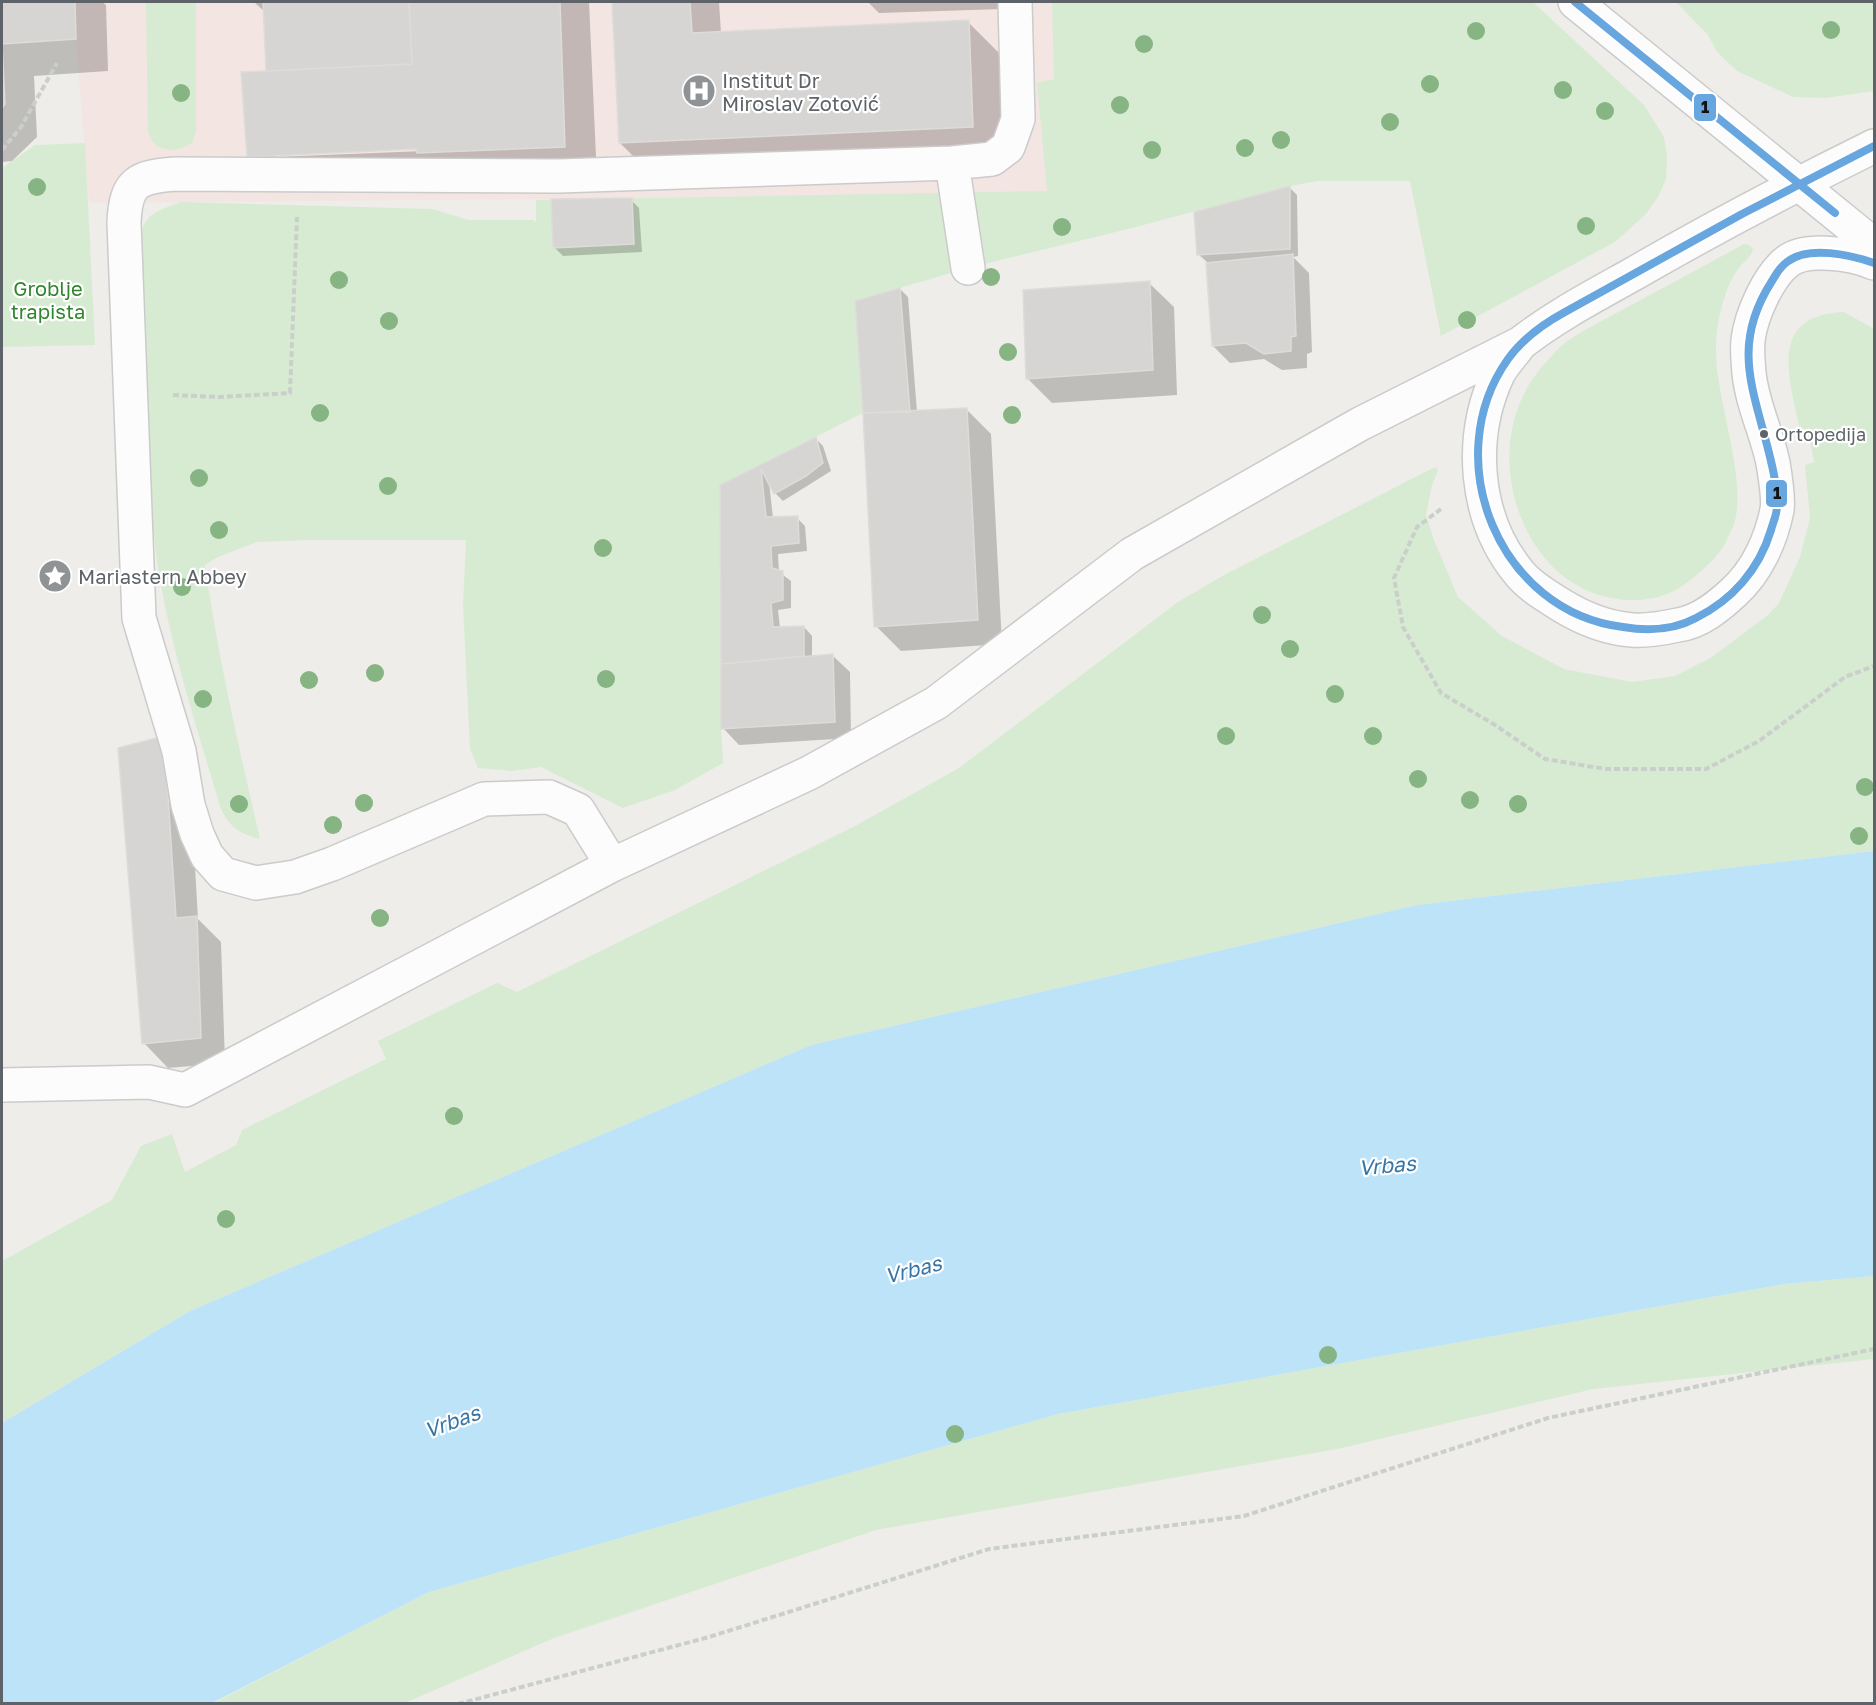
<svg xmlns="http://www.w3.org/2000/svg" width="1876" height="1705" font-family="'Golos Text',sans-serif">
	<style>
		.medical { fill: #f3e5e2 }
		.green { fill: #d7ebd3 }
		.water { fill: #bde3f8 }
		.shadow { fill: #0003; fill-rule: evenodd }
		.building { fill: #d6d5d3; stroke: #dedcd8; stroke-width: 1.5 }
		.lines { fill: none; stroke-linecap: round; stroke-linejoin: round }
		.minor-casing { stroke: #cbcbcb; stroke-width: 36 }
		.path { stroke: #cacfcb; stroke-width: 4; stroke-dasharray: 6 3; stroke-linecap: butt }
		.minor { stroke: #fcfcfc; stroke-width: 33 }
		.bus-1-casing { stroke: #fff; stroke-width: 12 }
		.bus-1 { stroke: #68a6df; stroke-width: 8 }
		.tree { fill: #86b482 }
		.bus-dot { fill: #5d6368; stroke: #fff; stroke-width: 2 }
		.labels { text-anchor: middle; dominant-baseline: central; stroke-width: 4.5; stroke-linejoin: round; paint-order: stroke }
		.bus-label { font-size: 18px; fill: #5d6368; stroke: #fff; text-anchor: start }
		.poi-label { font-size: 20px; fill: #5d6368; stroke: #fff; text-anchor: start }
		.park-label { font-size: 20px; fill: #30862e; stroke: #fff }
		.water-label { font-size: 21px; font-style: italic; fill: #3776a7; stroke: #fff }
		.line-badge { stroke: #fff; stroke-width: 2 }
		.pale-badge-label { font-size: 16px; text-anchor: middle; font-weight: bold; fill: #111 }
	</style>
	<rect width="100%" height="100%" fill="#eeede9"/>
	<path class="medical" d="M75,2H1317L1318,181L1033,192L653,198L89,203L76,40Z"/>
	<path class="green" d="M146,2H196V132L192,143C176,154 153,153 148,131Z
		M1052,2H1533L1644,105L1664,137L1667,157L1666,179L1658,197L1646,214L1615,242L1441,336L1410,181H1318L1290,186L1132,228L968,268L855,301L863,413L720,485L722,664L721,729L723,763L675,790L623,808L541,767L512,771L478,768L470,749L463,605L466,540H309L257,542L218,557L205,565C218,657 239,748 260,839C239,833 231,829 221,809C196,725 168,641 156,554C142,449 142,343 140,237C145,211 160,211 181,202L432,209L469,220H534L536,223V200L1047,191L1037,83L1054,79Z
		M1676,2H1874V91L1825,98L1793,97L1737,71L1717,52L1708,35Z
		M85,143L95,345L2,347V168L35,145Z
		M1744,244L1749,245L1753,249C1751,258 1744,261 1739,268C1723,289 1716,325 1716,351C1716,401 1748,480 1734,524C1732,530 1728,536 1726,542C1718,557 1706,567 1693,578C1671,597 1646,603 1617,599C1527,587 1486,471 1523,396C1531,378 1545,363 1558,349C1572,335 1606,319 1624,309C1664,287 1704,266 1744,244Z
		M1844,312L1874,329V851L1417,905L811,1045L190,1311L2,1423V1261L112,1200L141,1146L172,1134L185,1172L236,1145L242,1130L386,1059L378,1041L497,983L517,992L855,826L959,768L1178,602L1224,575L1433,468L1436,467L1438,470L1432,485L1426,515L1434,540L1458,597L1502,636L1564,669L1632,682L1675,676L1712,657L1768,615L1779,603L1800,557L1810,518L1805,465L1814,462L1809,435L1801,437C1792,384 1763,315 1844,312Z
		M1874,1276V1359L1593,1389L1337,1449L876,1530L554,1638L405,1703L212,1704L429,1592L1058,1414L1784,1284Z"/>
	<path class="water" d="M1874,851V1276L1784,1284L1058,1414L429,1592L212,1703H2V1423L190,1311L811,1045L1417,905Z"/>
	<path class="shadow" d="M2,2H102L106,5L108,71L34,76L37,137L12,161L2,162Z
		M254,2H589L597,179L280,188L248,156L270,73L265,12ZM423,148V151L276,157V154Z
		M614,2H719L721,33L968,22L1000,54L1004,158L652,175L620,143Z
		M868,2H1002V9L879,13Z
		M1289,187L1297,195L1298,256L1293,257L1309,273L1312,352L1307,354V368L1282,370L1264,359L1230,363L1213,346L1207,262L1198,254Z
		M631,200L639,208L642,252L563,256L555,248Z
		M1149,283L1174,307L1177,395L1052,403L1027,378Z
		M900,289L908,297L917,412L966,409L991,434L1002,644L901,651L876,626Z
		M815,438L823,446L831,471L783,501L775,493L769,482L773,518H797L805,526L807,551L778,554L779,572L791,581V608L778,610L780,628L804,627L812,636V658L833,656L850,672L851,738L739,745L723,728L721,486Z
		M119,749L189,763L198,919L221,942L225,1063L168,1068L144,1043Z"/>
	<path class="building" d="M2,2H75L76,39L2,44L5,104L2,108Z
		M263,2H409L412,64L266,71Z
		M409,2H560L565,147L417,153L416,149L247,157L241,72L412,64Z
		M612,2H690L692,33L969,20L973,127L619,143Z
		M1290,186V249L1197,255L1194,212Z
		M632,198L634,244L553,248L551,199Z
		M1293,254L1296,336L1291,337V351L1264,354L1246,343L1212,346L1206,263Z
		M1150,281L1153,370L1026,379L1023,290Z
		M900,288L910,412L863,413L855,301Z
		M967,408L978,620L874,627L863,413Z
		M816,437L823,463L806,476L774,494L761,469L766,517L798,516L799,543L771,546L772,568L783,571V600L771,603L773,627L804,626V656L721,664L720,485Z
		M833,654L835,722L721,729V664Z
		M164,736L176,918L197,916L201,1038L142,1044L118,748Z"/>
	<g class="lines">
		<defs>
			<path id="minor" d="M1015,2L1018,119L1008,147L992,159L952,163L559,176L175,174C137,177 126,182 124,222L139,618L179,751L188,805L197,834L207,856L223,874L256,883L295,877L332,864L484,799L549,797L578,810L612,865L809,773L936,703L1132,554L1360,424L1521,343C1557,315 1596,295 1635,273C1713,228 1793,186 1874,146
				M1575,2L1874,245
				M952,163L968,268
				M1520,344C1513,354 1503,364 1498,374C1468,438 1474,519 1520,574C1531,587 1547,596 1561,605C1582,618 1607,628 1632,630C1646,631 1664,628 1678,625C1700,622 1719,606 1734,592C1757,571 1771,540 1777,510C1779,499 1775,475 1773,463C1767,433 1752,404 1749,373C1748,362 1747,350 1748,340C1751,316 1768,276 1788,261C1807,247 1853,254 1874,263
				M2,1085L149,1082L185,1090L612,865"/>
		</defs>
		<use href="#minor" class="minor-casing"/>
		<path class="path" d="M2,150L21,127L57,63
			M173,395L218,397L290,393L297,217
			M1441,509L1417,527L1394,578L1403,627L1441,693L1495,725L1545,759L1606,769H1706L1759,741L1845,677L1874,666
			M458,1704L709,1637L989,1549L1244,1516L1548,1418L1874,1349"/>
		<use href="#minor" class="minor"/>
		<defs>
			<path id="bus-1" d="M1575,2L1835,213
				M1874,146L1742,214L1565,312C1543,324 1523,338 1508,359C1437,459 1499,612 1623,627C1647,631 1674,630 1696,618C1732,600 1759,570 1771,530C1773,522 1777,515 1777,506C1778,490 1774,473 1770,457C1754,390 1730,346 1772,281C1776,274 1781,266 1787,262C1808,245 1851,255 1874,263"/>
		</defs>
		<use href="#bus-1" class="bus-1-casing"/>
		<use href="#bus-1" class="bus-1"/>
	</g>
	<g class="tree">
		<circle cx="1831" cy="30" r="9"/>
		<circle cx="1476" cy="31" r="9"/>
		<circle cx="1144" cy="44" r="9"/>
		<circle cx="1430" cy="84" r="9"/>
		<circle cx="1563" cy="90" r="9"/>
		<circle cx="181" cy="93" r="9"/>
		<circle cx="1120" cy="105" r="9"/>
		<circle cx="1605" cy="111" r="9"/>
		<circle cx="1390" cy="122" r="9"/>
		<circle cx="1281" cy="140" r="9"/>
		<circle cx="1245" cy="148" r="9"/>
		<circle cx="1152" cy="150" r="9"/>
		<circle cx="37" cy="187" r="9"/>
		<circle cx="1586" cy="226" r="9"/>
		<circle cx="1062" cy="227" r="9"/>
		<circle cx="991" cy="277" r="9"/>
		<circle cx="339" cy="280" r="9"/>
		<circle cx="1467" cy="320" r="9"/>
		<circle cx="389" cy="321" r="9"/>
		<circle cx="1008" cy="352" r="9"/>
		<circle cx="320" cy="413" r="9"/>
		<circle cx="1012" cy="415" r="9"/>
		<circle cx="199" cy="478" r="9"/>
		<circle cx="388" cy="486" r="9"/>
		<circle cx="219" cy="530" r="9"/>
		<circle cx="603" cy="548" r="9"/>
		<circle cx="182" cy="587" r="9"/>
		<circle cx="1262" cy="615" r="9"/>
		<circle cx="1290" cy="649" r="9"/>
		<circle cx="375" cy="673" r="9"/>
		<circle cx="606" cy="679" r="9"/>
		<circle cx="309" cy="680" r="9"/>
		<circle cx="1335" cy="694" r="9"/>
		<circle cx="203" cy="699" r="9"/>
		<circle cx="1226" cy="736" r="9"/>
		<circle cx="1373" cy="736" r="9"/>
		<circle cx="1418" cy="779" r="9"/>
		<circle cx="1865" cy="787" r="9"/>
		<circle cx="1470" cy="800" r="9"/>
		<circle cx="364" cy="803" r="9"/>
		<circle cx="239" cy="804" r="9"/>
		<circle cx="1518" cy="804" r="9"/>
		<circle cx="333" cy="825" r="9"/>
		<circle cx="1859" cy="836" r="9"/>
		<circle cx="380" cy="918" r="9"/>
		<circle cx="454" cy="1116" r="9"/>
		<circle cx="226" cy="1219" r="9"/>
		<circle cx="1328" cy="1355" r="9"/>
		<circle cx="955" cy="1434" r="9"/>
	</g>
	<defs>
		<symbol id="hospital-disc" viewBox="-11 -11 22 22"><circle r="9.5" fill="#909395" stroke="#fff"/><path d="M-5-5h3v3.5h4V-5h3V5h-3V1.5h-4V5h-3Z" fill="#fff"/></symbol>
		<symbol id="sight-disc" viewBox="-11 -11 22 22"><circle r="9.5" fill="#909395" stroke="#fff"/><path d="M0-6L1.8-2.2L6-1.7L2.9 1.2L3.7 5.4L0 3.3L-3.7 5.4L-2.9 1.2L-6-1.7L-1.8-2.2Z" fill="#fff"/></symbol>
	</defs>
	<g fill-rule="evenodd">
		<use href="#hospital-disc" x="680" y="72" width="38" height="38"/>
		<use href="#sight-disc" x="36" y="557" width="38" height="38"/>
	</g>
	<circle class="bus-dot" cx="1764" cy="434" r="5"/>
	<g class="labels">
		<g class="bus-label">
			<text x="1775" y="434">Ortopedija</text>
		</g>
		<g class="poi-label">
			<text x="722" y="80">Institut Dr<tspan x="722" dy="23">Miroslav Zotović</tspan></text>
			<text x="78" y="576">Mariastern Abbey</text>
		</g>
		<g class="park-label">
			<text x="48" y="288">Groblje<tspan x="48" dy="23">trapista</tspan></text>
		</g>
		<g class="water-label">
			<text transform="translate(1387 1165) rotate(-5)">Vrbas</text>
			<text transform="translate(913 1269) rotate(-14)">Vrbas</text>
			<text transform="translate(452 1421) rotate(-20)">Vrbas</text>
		</g>
	</g>
	<g class="line-badge">
		<rect x="1693" y="93" width="24" height="29" rx="6" fill="#68a6df"/>
		<rect x="1765" y="479" width="23" height="29" rx="6" fill="#68a6df"/>
	</g>
	<g class="pale-badge-label">
		<text x="1705" y="113">1</text>
		<text x="1777" y="499">1</text>
	</g>
	<rect width="1876" height="1705" fill="none" stroke="#5d6368" stroke-width="6"/>
</svg>
